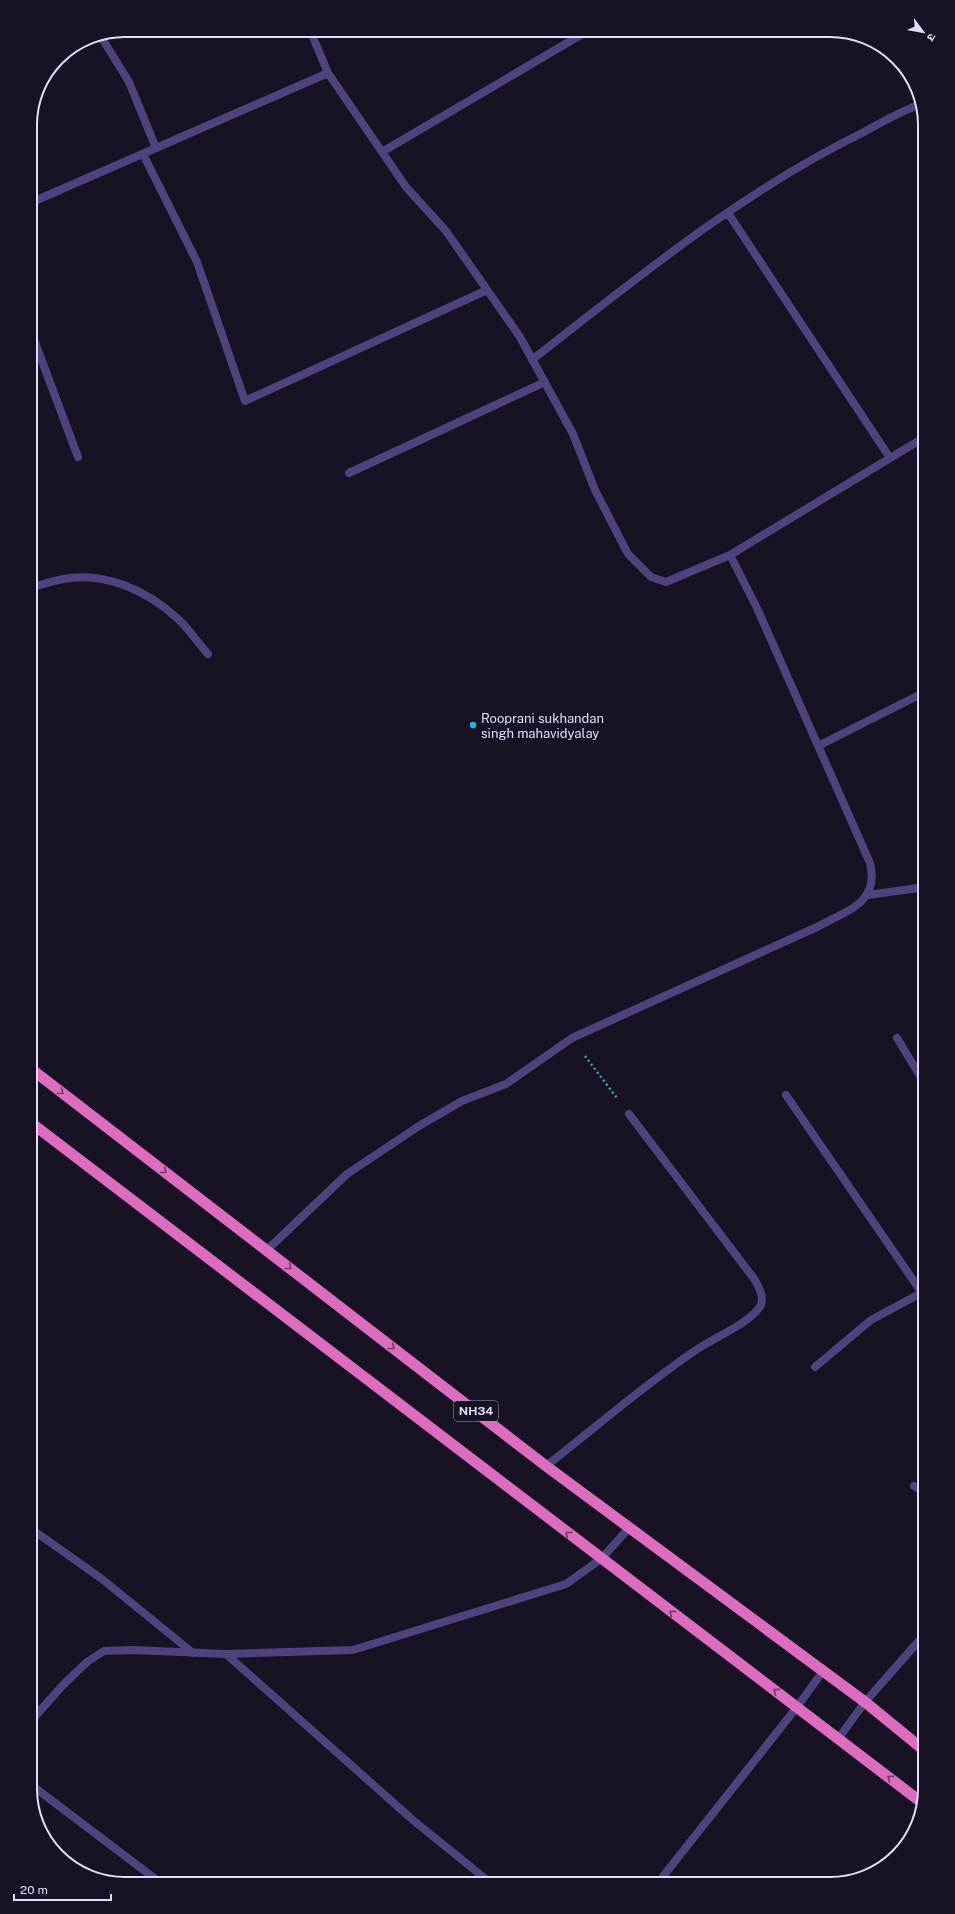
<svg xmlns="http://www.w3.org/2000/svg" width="955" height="1914" font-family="'Public Sans','Noto Sans Devanagari',sans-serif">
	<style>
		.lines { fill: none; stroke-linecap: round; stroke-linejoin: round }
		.path { stroke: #40a2a8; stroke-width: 2.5; stroke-dasharray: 2 3; stroke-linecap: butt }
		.service { stroke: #4d447d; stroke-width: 8 }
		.minor { stroke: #4d447d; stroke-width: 8 }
		.tertiary { stroke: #4d447d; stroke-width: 8 }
		.trunk { stroke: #dc6cc0; stroke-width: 11 }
		.oneway { stroke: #703a6a }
		.poi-dot { fill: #21b5e0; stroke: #181224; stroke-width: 1.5 }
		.labels { text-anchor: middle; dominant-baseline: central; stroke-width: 3; stroke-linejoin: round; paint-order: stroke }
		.shield { fill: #181224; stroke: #a59fba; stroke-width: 1 }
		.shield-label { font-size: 12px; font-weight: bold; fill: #e2dbfa }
		.poi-label { font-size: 13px; fill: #e2dbfa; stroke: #181224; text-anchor: start }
		.rim { fill: none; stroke: #e2dbfa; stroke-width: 2 }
	</style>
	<rect width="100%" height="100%" fill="#181224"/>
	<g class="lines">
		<path class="path" d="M585,1056L617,1098"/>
		<path class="service" d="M30,588C41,585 52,581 63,579C105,571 148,591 178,619C189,629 198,643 208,654"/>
		<path class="minor" d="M310,30L328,73L406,187L446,231L520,337L573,434L595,490L628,554L651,577L666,582L730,555L925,437
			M100,35L129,82L156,148
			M382,152L589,30
			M143,154L197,262L245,401L487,290
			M30,203L328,73
			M728,213L890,458
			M30,329L78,457
			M532,360C638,277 743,191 864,132C882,122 901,111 921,104
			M349,473L545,382
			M818,746L925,692
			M868,895L925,887
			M897,1038L925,1084
			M786,1095L922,1293
			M267,1250L347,1174L419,1126L462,1101L506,1084L572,1038L817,927C846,911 880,903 870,863L757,608L730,555
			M815,1367L871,1320L925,1291
			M546,1466C596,1427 644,1385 696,1350C715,1337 746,1325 759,1308C766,1299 759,1288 755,1280L629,1114
			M914,1486L925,1493
			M30,1528L102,1579L193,1653
			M226,1654L414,1821L492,1884
			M30,1705L39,1712
			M30,1784L162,1884
			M657,1884L797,1707L823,1671"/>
		<path class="tertiary" d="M30,1722L63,1685L87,1662L104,1651L133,1650L226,1654L353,1650L566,1584L601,1559L630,1527
			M838,1739L865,1702L925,1634"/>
		<path class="trunk" d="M30,1068L546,1466L865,1702L925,1751
			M30,1122L921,1802"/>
	</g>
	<defs><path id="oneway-chevron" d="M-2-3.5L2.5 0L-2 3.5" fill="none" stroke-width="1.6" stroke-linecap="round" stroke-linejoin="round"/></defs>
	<g class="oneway">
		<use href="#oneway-chevron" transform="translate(61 1092) rotate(38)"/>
		<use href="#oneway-chevron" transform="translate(164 1171) rotate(38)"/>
		<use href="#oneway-chevron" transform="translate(289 1267) rotate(38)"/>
		<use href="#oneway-chevron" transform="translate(392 1347) rotate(38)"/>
		<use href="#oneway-chevron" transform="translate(568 1534) rotate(-143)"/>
		<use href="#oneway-chevron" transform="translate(672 1613) rotate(-143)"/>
		<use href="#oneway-chevron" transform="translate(776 1691) rotate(-143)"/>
		<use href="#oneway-chevron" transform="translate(890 1778) rotate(-143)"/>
	</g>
	<circle class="poi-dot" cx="473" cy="725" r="4"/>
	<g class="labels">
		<rect class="shield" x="454" y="1401" width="44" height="20" rx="3"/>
		<g class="shield-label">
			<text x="476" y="1411">NH34</text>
		</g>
		<g class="poi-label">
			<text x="481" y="718">Rooprani sukhandan<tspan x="481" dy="15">singh mahavidyalay</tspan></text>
		</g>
	</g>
	<path d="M0 0H955V1914H0ZM125 37H830A88 88 0 0 1 918 125V1789A88 88 0 0 1 830 1877H125A88 88 0 0 1 37 1789V125A88 88 0 0 1 125 37Z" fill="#181224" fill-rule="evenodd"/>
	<path class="rim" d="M125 37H830A88 88 0 0 1 918 125V1789A88 88 0 0 1 830 1877H125A88 88 0 0 1 37 1789V125A88 88 0 0 1 125 37Z"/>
	<g transform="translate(923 32) rotate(122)" stroke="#181224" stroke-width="3" paint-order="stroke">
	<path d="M0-3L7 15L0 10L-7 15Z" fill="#e2dbfa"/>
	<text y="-6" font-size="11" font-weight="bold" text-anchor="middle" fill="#e2dbfa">उ</text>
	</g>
	<path d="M14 1894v6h97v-6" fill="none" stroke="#e2dbfa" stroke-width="2"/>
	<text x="20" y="1894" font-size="12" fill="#e2dbfa" stroke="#181224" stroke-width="3" paint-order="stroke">20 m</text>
</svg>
